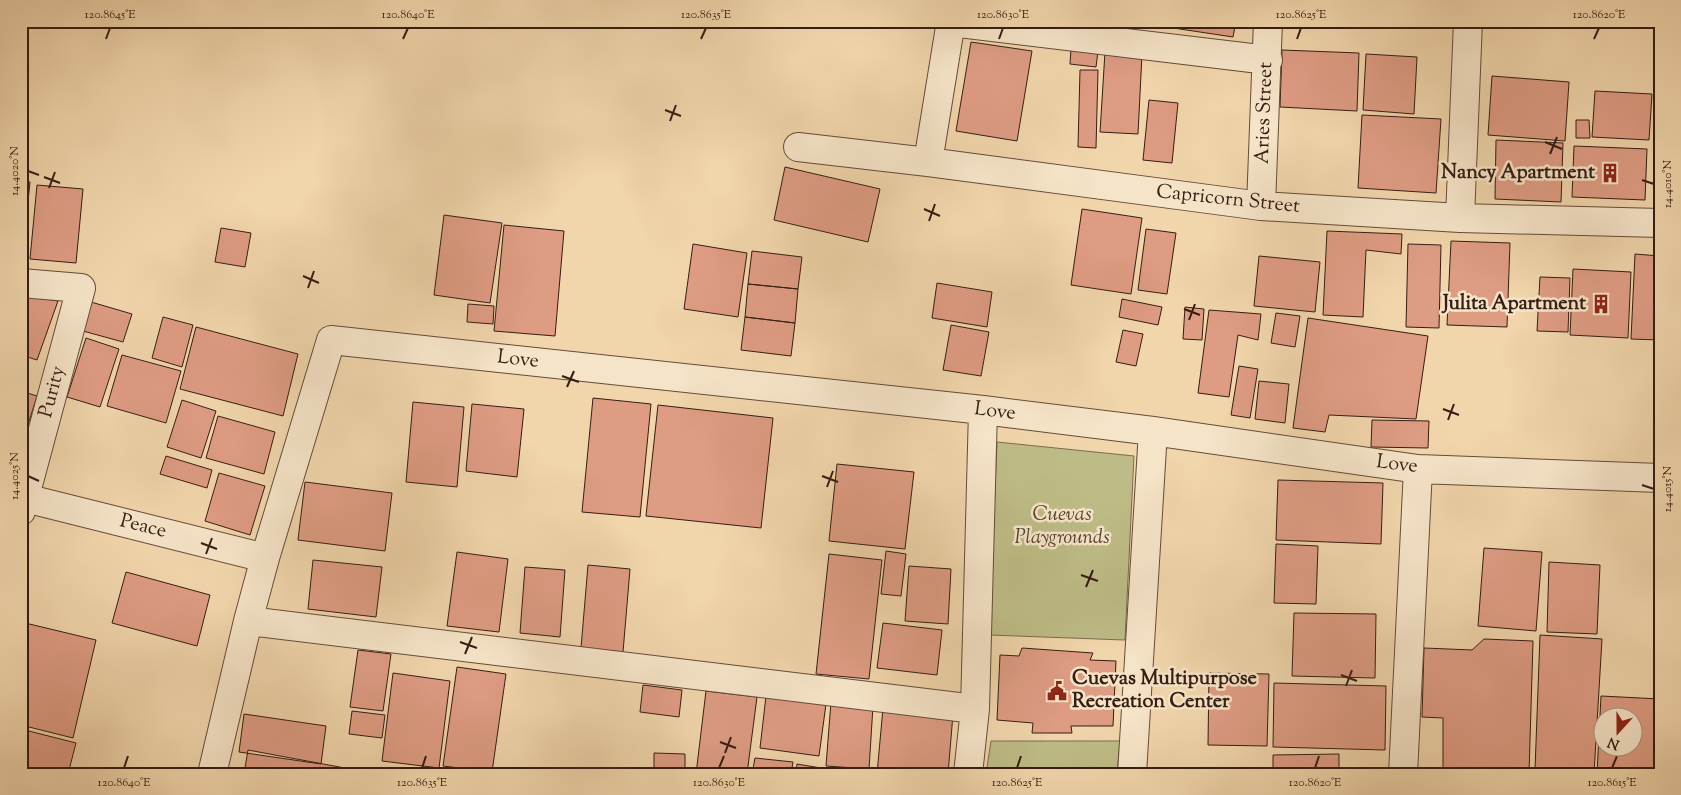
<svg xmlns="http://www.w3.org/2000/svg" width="1681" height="795" font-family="'Sorts Mill Goudy',serif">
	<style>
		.green { fill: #bebc86; stroke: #7a6c4c }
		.building { fill: #de9c83; stroke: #361d13; fill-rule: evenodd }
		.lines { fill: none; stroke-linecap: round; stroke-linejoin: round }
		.minor-casing { stroke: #654b39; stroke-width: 30 }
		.minor { stroke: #f6e4c8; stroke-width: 28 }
		.ticks { fill: none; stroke: #361d13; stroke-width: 2 }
		.labels { text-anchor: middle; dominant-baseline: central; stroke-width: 5; stroke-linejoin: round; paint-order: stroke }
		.street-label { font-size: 20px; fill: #361d13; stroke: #f6e4c8 }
		.poi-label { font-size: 20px; font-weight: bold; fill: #361d13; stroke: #f6e4c8; text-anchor: end }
		.park-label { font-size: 20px; font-style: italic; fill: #584530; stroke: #f6e4c8 }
		.neatline { fill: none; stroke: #361d13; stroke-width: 2 }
		.ticks-label { font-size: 12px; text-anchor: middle; fill: #361d13 }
	</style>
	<rect width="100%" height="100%" fill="#f1d5ab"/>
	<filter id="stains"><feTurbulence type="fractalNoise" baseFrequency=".004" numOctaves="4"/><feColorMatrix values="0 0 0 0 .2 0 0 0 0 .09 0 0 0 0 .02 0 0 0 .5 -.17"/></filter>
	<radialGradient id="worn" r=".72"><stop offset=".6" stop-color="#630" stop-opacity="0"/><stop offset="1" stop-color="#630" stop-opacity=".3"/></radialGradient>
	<path class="green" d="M997,442L1134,456L1125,640L989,635Z
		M991,741H1120L1117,774H986Z"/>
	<path class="building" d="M1089,21H1123L1119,36L1088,33Z
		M1127,21H1236L1233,37Z
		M971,42L1032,51L1017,141L956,131Z
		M1071,49L1098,51L1096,67L1070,64Z
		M1282,50L1359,53L1357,111L1280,107Z
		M1105,52L1142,54L1138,134L1100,132Z
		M1366,54L1417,57L1414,114L1363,110Z
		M1080,70H1098L1096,148L1078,147Z
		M1492,76L1569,82L1565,141L1488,135Z
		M1595,91L1652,94L1649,140L1592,137Z
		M1149,100L1178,103L1172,163L1143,160Z
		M1362,115L1441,119L1436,193L1358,188Z
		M1576,120H1589L1590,138H1576Z
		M1496,140L1563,143L1561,202L1495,199Z
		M1574,146L1647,149L1645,200L1572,197Z
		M785,167L880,189L868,242L774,220Z
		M21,181L30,182L23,251H21Z
		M37,185L83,189L76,263L30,259Z
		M1082,209L1142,218L1131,294L1071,285Z
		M444,215L502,223L490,303L434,295Z
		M504,225L564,231L555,336L494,331Z
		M221,228L251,233L245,267L215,262Z
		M1146,229L1176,233L1167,294L1138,290Z
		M1327,231L1402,234L1401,254L1366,250L1363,317L1323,315Z
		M1451,241L1510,243L1507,327L1447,325Z
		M693,244L747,253L738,317L684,309Z
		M1408,244L1441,245L1439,328L1406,327Z
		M752,251L802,257L798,289L748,284Z
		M1635,254L1660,256V340L1631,339Z
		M1259,256L1320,262L1315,312L1254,306Z
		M1573,269L1631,272L1628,338L1570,335Z
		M1540,277L1570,278L1568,332L1537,331Z
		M937,283L992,292L987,327L932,318Z
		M748,284L798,289L795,323L745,317Z
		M21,295L58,301L37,360L21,355Z
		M1122,299L1162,307L1158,325L1119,317Z
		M91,302L132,314L123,342L83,331Z
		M468,304L494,306L493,324L467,322Z
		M1185,307L1204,309L1202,340L1183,339Z
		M1209,310L1261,314L1258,340L1238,335L1229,397L1198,393Z
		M1276,313L1300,316L1295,347L1271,343Z
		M163,317L193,325L182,367L152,358Z
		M745,317L795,323L791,356L741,350Z
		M1308,318L1428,336L1416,419L1329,415L1325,432L1293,428Z
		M951,325L989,332L981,376L943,370Z
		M196,327L298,354L283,416L180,389Z
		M1123,330L1143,334L1136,366L1116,362Z
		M86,338L119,349L100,407L67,397Z
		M122,355L181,371L166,423L107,406Z
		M1239,366L1258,369L1250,418L1231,415Z
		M1259,381L1289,384L1285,423L1255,419Z
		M21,391L37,396L21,447Z
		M593,398L651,404L640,517L582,512Z
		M182,400L216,411L201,458L167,447Z
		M413,402L464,407L457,487L406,482Z
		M472,404L524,409L517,477L466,471Z
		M658,405L773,418L761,528L646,516Z
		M218,416L275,432L264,474L206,458Z
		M1372,420L1429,421L1428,448L1371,447Z
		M166,456L212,470L207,488L160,474Z
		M837,464L914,472L905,549L829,541Z
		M219,473L265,486L250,535L205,521Z
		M1278,480L1383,483L1381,544L1276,540Z
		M305,482L392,493L385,551L298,540Z
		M1276,544L1318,546L1316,604L1274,603Z
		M1484,548L1542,552L1536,631L1478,626Z
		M886,551L906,554L901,596L881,594Z
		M457,552L508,559L499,632L447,626Z
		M829,554L882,560L869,679L816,674Z
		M313,560L382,567L376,617L308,609Z
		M1549,562L1600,565L1597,634L1547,632Z
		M588,565L630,569L623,652L581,648Z
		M909,566L951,569L948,624L905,621Z
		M525,567L565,570L560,637L520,633Z
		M126,572L210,595L197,646L112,623Z
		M1294,613L1376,614L1375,678L1292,676Z
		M21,622L96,640L73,738L21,725Z
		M883,623L942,630L937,675L877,668Z
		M1540,635L1602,639L1594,774H1562L1561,770H1535Z
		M1484,639L1533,641L1529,774H1443V718L1422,717L1424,648L1472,650Z
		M1022,648L1093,653L1090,660L1116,661L1113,726H1071L1072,733H1032L1033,723L997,720L1000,655L1019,656Z
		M358,650L391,654L383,711L350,707Z
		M457,667L506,674L492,772L443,766Z
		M393,673L450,681L439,768L382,761Z
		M1209,673L1269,674L1267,746L1208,745Z
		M1274,683L1386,686L1385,750L1273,747Z
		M643,685L682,690L679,717L640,712Z
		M706,691L757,697L747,774H696Z
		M766,696L826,704L819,756L760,748Z
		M1601,696L1660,699L1659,774H1597ZM1604,718H1634V748H1604Z
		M831,702L873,706L869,769L826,766Z
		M883,708L953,714L948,774H877Z
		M352,711L385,715L382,738L349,734Z
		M244,714L326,726L321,764L239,752Z
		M21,729L76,743L68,774H21Z
		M248,750L377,774H244Z
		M654,753L685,754V774H654Z
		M1339,754V774H1273V755Z
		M755,758L793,762L791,774H752Z
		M797,764L857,774H796Z"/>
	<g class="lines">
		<defs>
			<path id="minor" d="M951,22L1268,60
				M798,147L928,162L1261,206L1460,218L1660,223
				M928,162L951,21
				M1261,206L1268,21
				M1460,218L1468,21
				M21,283L81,288L21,511
				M21,497L265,558
				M248,621L975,709
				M212,774L248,621L265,558L331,340L983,410L1153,431L1418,469L1660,478
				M968,774L975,709L983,410
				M1132,774L1153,431
				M1403,774L1418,469"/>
		</defs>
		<use href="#minor" class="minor-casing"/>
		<use href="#minor" class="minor"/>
	</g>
	<path class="ticks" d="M106,39L110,28M403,39L408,28M701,39L706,28M999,39L1003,28M1297,39L1301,28M1594,39L1599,28M665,110L681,116M670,121L676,105M1545,142L1562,149M1550,154L1557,137M28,171L39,175M44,177L60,183M1642,180L1654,184M49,188L55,172M924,209L940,216M929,221L935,204M303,276L319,283M308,288L314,271M1184,309L1200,315M1189,320L1195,304M562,376L579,382M567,387L574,371M1443,409L1459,415M1448,420L1454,404M28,476L39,481M822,476L838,482M1642,485L1654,489M827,487L833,471M201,543L217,549M206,554L212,538M1081,575L1098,581M1086,587L1093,570M460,642L477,648M465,654L472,637M1341,675L1357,681M1346,686L1352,670M720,742L736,748M725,753L731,737M124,768L128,756M422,768L426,756M719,768L724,756M1017,768L1021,756M1315,768L1319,756M1612,768L1617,756"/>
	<defs>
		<symbol id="building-bare" viewBox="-9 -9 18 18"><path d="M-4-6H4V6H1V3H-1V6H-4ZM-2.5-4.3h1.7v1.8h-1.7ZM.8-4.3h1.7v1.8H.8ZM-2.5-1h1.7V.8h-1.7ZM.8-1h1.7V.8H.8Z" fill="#8f2418" stroke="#f6e4c8" stroke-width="2.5" paint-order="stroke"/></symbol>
		<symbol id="civic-bare" viewBox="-9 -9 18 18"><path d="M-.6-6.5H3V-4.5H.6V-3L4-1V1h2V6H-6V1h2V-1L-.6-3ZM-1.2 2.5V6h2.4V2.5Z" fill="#8f2418" stroke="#f6e4c8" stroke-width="2.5" paint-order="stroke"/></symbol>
	</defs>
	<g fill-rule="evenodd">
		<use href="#building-bare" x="1596" y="159" width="28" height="28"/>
		<use href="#building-bare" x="1587" y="290" width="28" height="28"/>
		<use href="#civic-bare" x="1043" y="677" width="28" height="28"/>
	</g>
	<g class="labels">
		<g class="street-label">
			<text transform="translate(1265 113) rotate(-88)">Aries Street</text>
			<text transform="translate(1228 200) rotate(6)">Capricorn Street</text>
			<text transform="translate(518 360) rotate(6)">Love</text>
			<text transform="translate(53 392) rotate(-75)">Purity</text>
			<text transform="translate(995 412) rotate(7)">Love</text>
			<text transform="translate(1397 465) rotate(7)">Love</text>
			<text transform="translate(143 527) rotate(14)">Peace</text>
		</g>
		<g class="poi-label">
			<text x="1595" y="173">Nancy Apartment</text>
			<text x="1586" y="304">Julita Apartment</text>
			<text x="1072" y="679" text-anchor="start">Cuevas Multipurpose<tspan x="1072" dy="23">Recreation Center</tspan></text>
		</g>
		<g class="park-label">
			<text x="1062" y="515">Cuevas<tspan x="1062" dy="23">Playgrounds</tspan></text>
		</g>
	</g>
	<rect width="1681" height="795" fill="none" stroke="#f1d5ab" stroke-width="55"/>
	<g transform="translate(1618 732) rotate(201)"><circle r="24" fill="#f6e4c8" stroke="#a99480"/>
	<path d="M0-4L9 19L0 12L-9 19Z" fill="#8f2418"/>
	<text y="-8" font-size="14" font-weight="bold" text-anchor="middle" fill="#361d13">N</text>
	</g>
	<rect x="28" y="28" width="1626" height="740" class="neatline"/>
	<g class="ticks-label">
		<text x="110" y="18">120.8645°E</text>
		<text x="408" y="18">120.8640°E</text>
		<text x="706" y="18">120.8635°E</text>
		<text x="1003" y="18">120.8630°E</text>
		<text x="1301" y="18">120.8625°E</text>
		<text x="1599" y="18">120.8620°E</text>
		<text transform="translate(14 171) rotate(-90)" y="4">14.4020°N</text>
		<text transform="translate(1667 184) rotate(-90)" y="4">14.4010°N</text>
		<text transform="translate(14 476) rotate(-90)" y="4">14.4025°N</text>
		<text transform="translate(1667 489) rotate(-90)" y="4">14.4015°N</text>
		<text x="124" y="786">120.8640°E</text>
		<text x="422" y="786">120.8635°E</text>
		<text x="719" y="786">120.8630°E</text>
		<text x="1017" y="786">120.8625°E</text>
		<text x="1315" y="786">120.8620°E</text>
		<text x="1612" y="786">120.8615°E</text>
	</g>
	<rect width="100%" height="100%" filter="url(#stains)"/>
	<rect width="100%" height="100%" fill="url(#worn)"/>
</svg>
